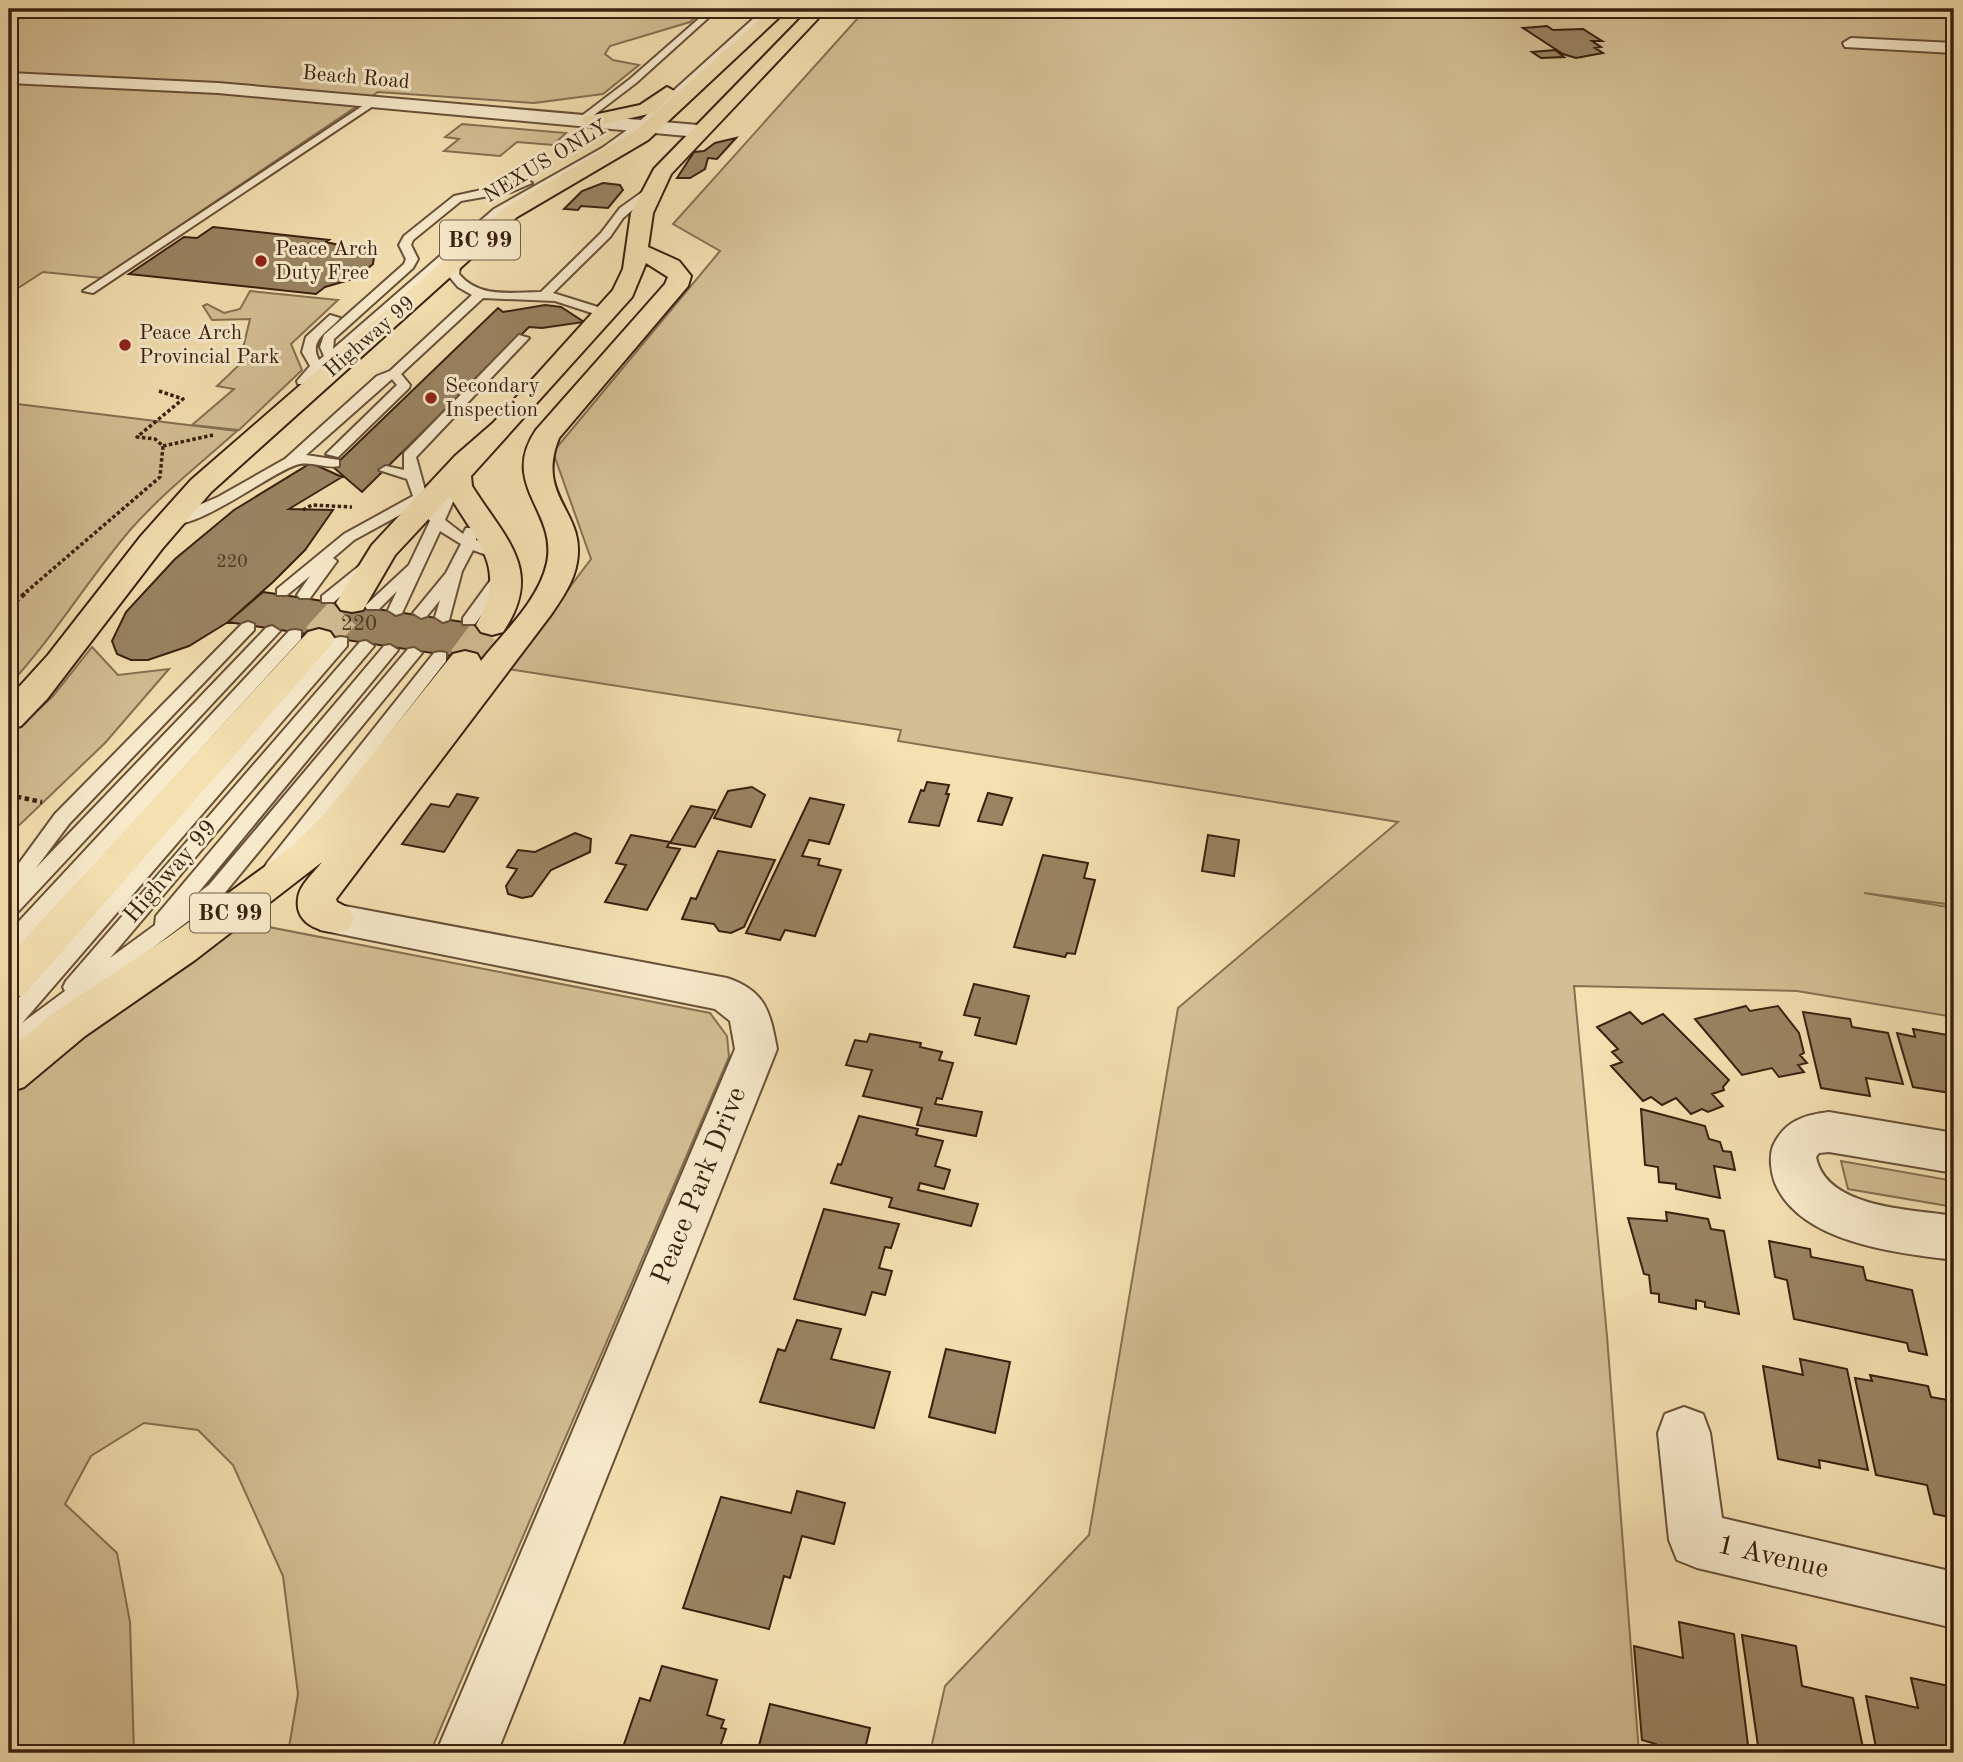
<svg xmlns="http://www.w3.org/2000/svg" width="1963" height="1762" font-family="'Old Standard TT',serif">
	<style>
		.green { fill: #d4bf95; stroke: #867052; stroke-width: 2 }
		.building { fill: #9a8463; stroke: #39200f; stroke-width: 2 }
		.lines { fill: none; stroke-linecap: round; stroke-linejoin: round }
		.trunk-tunnel { stroke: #cfba91; stroke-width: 35; stroke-dasharray: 35 18; stroke-linecap: butt }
		.service-casing { stroke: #685038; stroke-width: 4 }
		.minor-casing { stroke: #685038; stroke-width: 4 }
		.tertiary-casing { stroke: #685038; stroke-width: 4 }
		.trunk-casing { stroke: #39200f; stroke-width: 4 }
		.path-far1 { stroke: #39200f; stroke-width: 3.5; stroke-dasharray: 3.5 2.5; stroke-linecap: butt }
		.path { stroke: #39200f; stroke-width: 4.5; stroke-dasharray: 4.5 3.5; stroke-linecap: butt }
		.service { fill: #f8ebcc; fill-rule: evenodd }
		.minor { fill: #f8ebcc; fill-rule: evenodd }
		.tertiary { fill: #f8ebcc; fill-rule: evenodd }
		.trunk { fill: #f4e0b1; fill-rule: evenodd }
		.poi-dot { fill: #8f2418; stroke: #f8ebcc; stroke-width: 2.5 }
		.labels { text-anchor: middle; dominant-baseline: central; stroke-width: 6; stroke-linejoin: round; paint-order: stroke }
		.far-number-label { font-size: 18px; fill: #513924 }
		.far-street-label { font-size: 21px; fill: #39200f; stroke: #f8ebcc }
		.far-poi-label { font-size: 21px; fill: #39200f; stroke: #f8ebcc; text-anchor: start }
		.number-label { font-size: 21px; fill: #513924 }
		.shield { fill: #f8ebcc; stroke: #725d48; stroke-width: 2 }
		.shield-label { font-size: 23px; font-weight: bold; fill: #39200f }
		.street-label { font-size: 24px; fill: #39200f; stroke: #f8ebcc }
		.near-street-label { font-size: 28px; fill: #39200f; stroke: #f8ebcc }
	</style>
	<rect width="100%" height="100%" fill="#f4e0b1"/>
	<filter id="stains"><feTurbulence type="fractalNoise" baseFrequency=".00286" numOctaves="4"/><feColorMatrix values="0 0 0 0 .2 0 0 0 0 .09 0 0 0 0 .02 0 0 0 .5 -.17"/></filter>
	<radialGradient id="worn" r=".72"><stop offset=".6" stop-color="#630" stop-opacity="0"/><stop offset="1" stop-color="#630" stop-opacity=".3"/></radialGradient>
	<path class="green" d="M9,9H705L690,22L610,46L605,54L613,60L639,65L603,94L534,103L378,92L102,278L43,272L9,294Z
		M866,9H1954V905L1864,893L1954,908V1017L1797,991L1574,986L1607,1336L1639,1753H930L945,1686L1089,1535L1178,1008L1398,822L898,741L901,730L508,669L591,559L553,452L720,251L673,224Z
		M462,124L566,133L553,145L517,142L500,156L444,151L459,139L445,137Z
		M250,291L338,300L291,344L302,370L239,430L192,425L234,389L217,386L239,365L250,319L212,320L203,306L207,304L224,313L240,309Z
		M9,403L237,431C201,463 163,493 131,529C88,579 54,637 9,685Z
		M92,647L118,675L169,669L105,743L9,835V737L53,696Z
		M243,922L710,1013L727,1036L729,1057L430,1753H288L298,1694L283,1576L233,1465L198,1430L144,1423L91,1456L65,1504L117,1553L130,1622L134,1753H9V1087L53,1050Z
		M1841,1161L1954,1181V1207L1848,1189Z"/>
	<path class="building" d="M1547,26L1553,30L1583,29L1602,41H1592L1601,47L1595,48L1603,53L1576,58L1563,54L1523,28Z
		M1555,50L1564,57L1541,58L1532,52Z
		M736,138L717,159L708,158L705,169L690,178H677L694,152L704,151L715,143Z
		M603,183L620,185L623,190L608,208L581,206L578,210L564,209L582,191Z
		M213,227L329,240L326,242L370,252L374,257L373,264L356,278L325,287L316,294L129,274L184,237L197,238Z
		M545,305L561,307L584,322L542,328L529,327L362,492L333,467L498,308L503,312Z
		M311,463L342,477L289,509L333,510L305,550L273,582L228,622L189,646L148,660H131L117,654L112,641L126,612L175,559L234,510Z
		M263,592L490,626L465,658L228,622Z
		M927,782L949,785L946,794H949L939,826L909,822L921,790L924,791Z
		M752,787L765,795L751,827L714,818L728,791Z
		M988,793L1012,798L1002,825L978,821Z
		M457,794L478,798L444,852L402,844L431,804L449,807Z
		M810,798L844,805L829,844L809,840L802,856L820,859L818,865L841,870L815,936L785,930L780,940L746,933Z
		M691,806L715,810L695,847L670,843Z
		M575,833L591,839L590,852L551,870L532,896L522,898L508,894L506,886L517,869L507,867L518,850L535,852Z
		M631,835L670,842L667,847L680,849L647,910L605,902L626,865L616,863Z
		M1208,835L1239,840L1234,876L1202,871Z
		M718,851L775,860L744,927L731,933L719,931L714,924L682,919L691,898L696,899Z
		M1043,855L1088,863L1084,878L1095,880L1075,954L1067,953L1065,957L1014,947Z
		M974,984L1029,996L1016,1044L975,1035L980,1018L964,1015Z
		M1746,1006L1750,1011L1778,1006L1799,1033L1804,1053L1800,1055L1807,1063L1798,1065L1804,1072L1779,1077L1772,1068L1742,1075L1695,1019Z
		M1630,1012L1642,1024L1663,1014L1729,1080L1723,1087L1724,1090L1712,1094L1723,1106L1708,1112L1702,1109L1691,1114L1676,1098L1662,1105L1651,1097L1643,1101L1611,1066L1622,1062L1612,1052L1618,1049L1597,1027Z
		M1803,1012L1850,1019L1852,1027L1888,1033L1903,1084L1866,1078L1870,1096L1821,1088Z
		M1913,1029L1954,1036V1105L1950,1093L1913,1087L1897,1033L1915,1037Z
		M870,1034L921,1043L920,1047L942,1052L939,1060L953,1063L942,1099L937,1098L935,1104L982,1112L976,1136L917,1125L922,1108L863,1096L872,1070L846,1065L855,1040L867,1042Z
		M1641,1109L1705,1126L1709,1139L1720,1142L1723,1151L1731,1152L1735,1170L1714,1166L1720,1198L1676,1189V1184L1659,1182L1658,1167L1645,1165Z
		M859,1116L918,1129L916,1135L943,1141L935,1166L950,1170L944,1189L920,1183L918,1190L978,1204L971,1226L889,1207L892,1198L831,1183L838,1164L841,1165Z
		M824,1209L899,1224L891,1248L885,1247L879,1268L892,1271L885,1295L872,1292L865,1315L794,1299Z
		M1666,1212L1708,1219L1711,1229L1724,1231L1739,1314L1705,1307V1302L1696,1300V1309L1659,1302V1294L1651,1293L1649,1275L1644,1274L1628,1218L1667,1221Z
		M1769,1241L1810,1249L1811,1257L1863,1267L1866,1280L1912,1290L1927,1355L1909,1351L1907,1343L1794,1319L1787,1280L1775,1277Z
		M797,1320L841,1329L831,1359L890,1372L874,1428L760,1402L778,1349L785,1351Z
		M946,1349L1010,1362L995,1433L929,1417Z
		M1800,1359L1847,1369L1868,1470L1819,1460L1820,1468L1778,1459L1763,1366L1803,1375Z
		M1870,1375L1928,1386L1931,1397L1954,1401V1518L1934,1514L1927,1485L1876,1475L1855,1378L1872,1381Z
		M797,1491L845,1503L834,1544L802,1536L790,1578L784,1576L769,1629L683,1608L721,1497L791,1513Z
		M1679,1622L1734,1634L1749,1753H1657L1656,1744L1642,1740L1634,1646L1683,1658Z
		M1742,1635L1796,1646L1802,1686L1853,1698L1864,1753H1759Z
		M662,1666L717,1680L707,1715L724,1720L721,1728L726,1729L718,1753H621L640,1698L650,1701Z
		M1911,1678L1954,1687V1753H1877L1866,1696L1918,1708Z
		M770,1704L870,1728L864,1753H757Z"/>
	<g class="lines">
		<path class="trunk-tunnel" d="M319,639L352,603
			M465,661L492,625"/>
		<defs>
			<path id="service" d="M710,9H718L636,83L585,122H579V118L630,79Z
				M764,9H772L647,124L608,152L502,213L337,358L338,369L328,366L308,384H298L297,381L310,366L302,352L306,337L330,315L340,318C328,332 308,340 319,360L324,356L320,347L324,335L404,264L406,259L399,245L404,236L454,196L527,180L532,183L511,192L461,201L413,240L411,245L418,259L413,268L334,339L333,349L494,209L602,148L641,120Z
				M373,99L376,104L93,293L83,291Z
				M645,190L654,192L623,218L610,237L553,293L601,308L607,319L605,322H597L592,313L555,301L483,298L401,374L410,385L409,388L338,457L326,454L397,385L392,379L306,455L339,460V466C325,469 310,460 296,465C267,475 196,531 168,524V518L218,497L285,459L377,376L390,371L472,295L458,287L447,274L453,258H461L459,274C480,299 512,292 541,292L601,233L620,208Z
				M519,335L529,338L416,457L425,490L436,493L429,499L435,509L452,474L464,477L445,520L463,534L466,528H476V540L508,555L500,560L473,550L462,571L449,620L443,622L435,617L440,600L427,616L421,618L413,613L446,573L461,544L440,531L402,613L396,615L388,610L397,591L379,609H367L365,606L409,565L430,521L418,505L354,540L333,558L337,561L310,598H300L297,595L310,576L287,595H277V589L344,534L413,496L407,479L379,470L386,466L404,470V453Z
				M369,558L377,563L374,566L334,602H322V596Z
				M503,568L511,573L475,624H463V618L498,570Z
				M248,622L254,624V630L69,824L36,868L266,628L272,626L280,631L16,914L9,916V877L55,814L242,624Z
				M295,630L301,631V639L16,951L9,953V932L289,631Z
				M341,637L347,638V646L22,1023L65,991L63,987L66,981L360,642L366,641L374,646L110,958L155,925L156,916L384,646L390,645L398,650L197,894L209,885L408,649L414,648L422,653L223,895L17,1050L9,1053V1009L335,638Z
				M440,652L446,653V661L281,873H267L264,868L267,863L434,653Z"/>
			<path id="minor" d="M1851,38L1954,43V53L1845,47L1843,43Z
				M9,73L218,83L698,125L708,131L698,137L218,93L9,83Z
				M1829,1112L1954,1133V1173L1829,1152L1819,1153L1816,1157C1826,1209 1912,1209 1954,1216V1260C1897,1253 1800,1243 1775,1183C1771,1172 1769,1157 1773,1146C1784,1122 1803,1115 1829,1112Z
				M1684,1407L1703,1414L1710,1433L1722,1518L1954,1572V1628L1697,1568L1677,1560L1669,1540L1658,1433L1665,1414Z"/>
			<path id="tertiary" d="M334,904L727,978C766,991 770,1012 777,1049L497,1753H436L735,1049L730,1021L715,1009L320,930L314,919L320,908Z"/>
			<path id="trunk" d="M771,9H788L648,140L517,217L211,492L162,549L47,699L21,726L9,729V698L48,655L141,536L191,480L503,209L634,132Z
				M810,9H827L671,174L653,213L648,247L679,261L691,276L688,286L559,438C535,498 586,511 577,562C574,582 561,600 550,616L336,899L337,902L348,908L354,919L348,930C327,936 294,926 298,899C299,885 314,873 322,862L195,960L85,1036L24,1087L9,1092V1049L55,1012L167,938L289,849L323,816L453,654L465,651L477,654L481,661C504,632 539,600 547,563C558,511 499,485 536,430L665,284L668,277L646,263L632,297L471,476L472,486C505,539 545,570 503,632L492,635L481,632L476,625C509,569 478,544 450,496L395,555L363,610L352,612L341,610L336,603L372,545L455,456L493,423L613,290L623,269L631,213L654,169Z
				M667,87L676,92L653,113L591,127L582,121L584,117L640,105Z
				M319,629L330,632L335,639L330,646L24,995L9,999V956L308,632Z"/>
		</defs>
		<use href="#service" class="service-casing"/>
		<use href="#minor" class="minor-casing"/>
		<use href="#tertiary" class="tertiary-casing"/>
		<use href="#trunk" class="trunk-casing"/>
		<path class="path-far1" d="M163,446L213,435
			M303,510L312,505L352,507
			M26,592L160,477L163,446L155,439L137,437L183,399L159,391"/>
		<path class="path" d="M9,607L28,591
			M9,795L42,802"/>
		<use href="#service" class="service"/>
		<use href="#minor" class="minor"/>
		<use href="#tertiary" class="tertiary"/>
		<use href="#trunk" class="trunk"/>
	</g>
	<g class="poi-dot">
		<circle cx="261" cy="261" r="7"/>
		<circle cx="125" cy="345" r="7"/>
		<circle cx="431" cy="398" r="7"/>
	</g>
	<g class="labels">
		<g class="far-number-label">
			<text x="232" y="562">220</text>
		</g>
		<g class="far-street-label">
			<text transform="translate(356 78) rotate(5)">Beach Road</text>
			<text transform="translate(546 162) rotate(-31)">NEXUS ONLY</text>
			<text transform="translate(370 337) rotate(-41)">Highway 99</text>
		</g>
		<g class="far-poi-label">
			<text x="275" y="249">Peace Arch<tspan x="275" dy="24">Duty Free</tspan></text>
			<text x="139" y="333">Peace Arch<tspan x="139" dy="24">Provincial Park</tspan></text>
			<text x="445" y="386">Secondary<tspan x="445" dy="24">Inspection</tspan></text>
		</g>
		<g class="number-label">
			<text x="359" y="624">220</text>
		</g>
		<g class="shield">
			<rect x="440" y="220.5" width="80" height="39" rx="5"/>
			<rect x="190" y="893.5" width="80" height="39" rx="5"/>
		</g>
		<g class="shield-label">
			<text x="480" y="240">BC 99</text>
			<text x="230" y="913">BC 99</text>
		</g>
		<g class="street-label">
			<text transform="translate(171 872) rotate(-49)">Highway 99</text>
		</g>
		<g class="near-street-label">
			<text transform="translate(700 1186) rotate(-68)">Peace Park Drive</text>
			<text transform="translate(1773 1558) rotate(13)">1 Avenue</text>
		</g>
	</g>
	<rect width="1963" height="1762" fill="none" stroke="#f4e0b1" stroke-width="35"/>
	<rect x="10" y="10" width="1942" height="1741" fill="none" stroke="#39200f" stroke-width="3.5"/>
	<rect x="18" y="18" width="1928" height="1727" fill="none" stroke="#39200f" stroke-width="2"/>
	<rect width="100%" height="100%" filter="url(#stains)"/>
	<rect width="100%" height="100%" fill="url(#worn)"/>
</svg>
